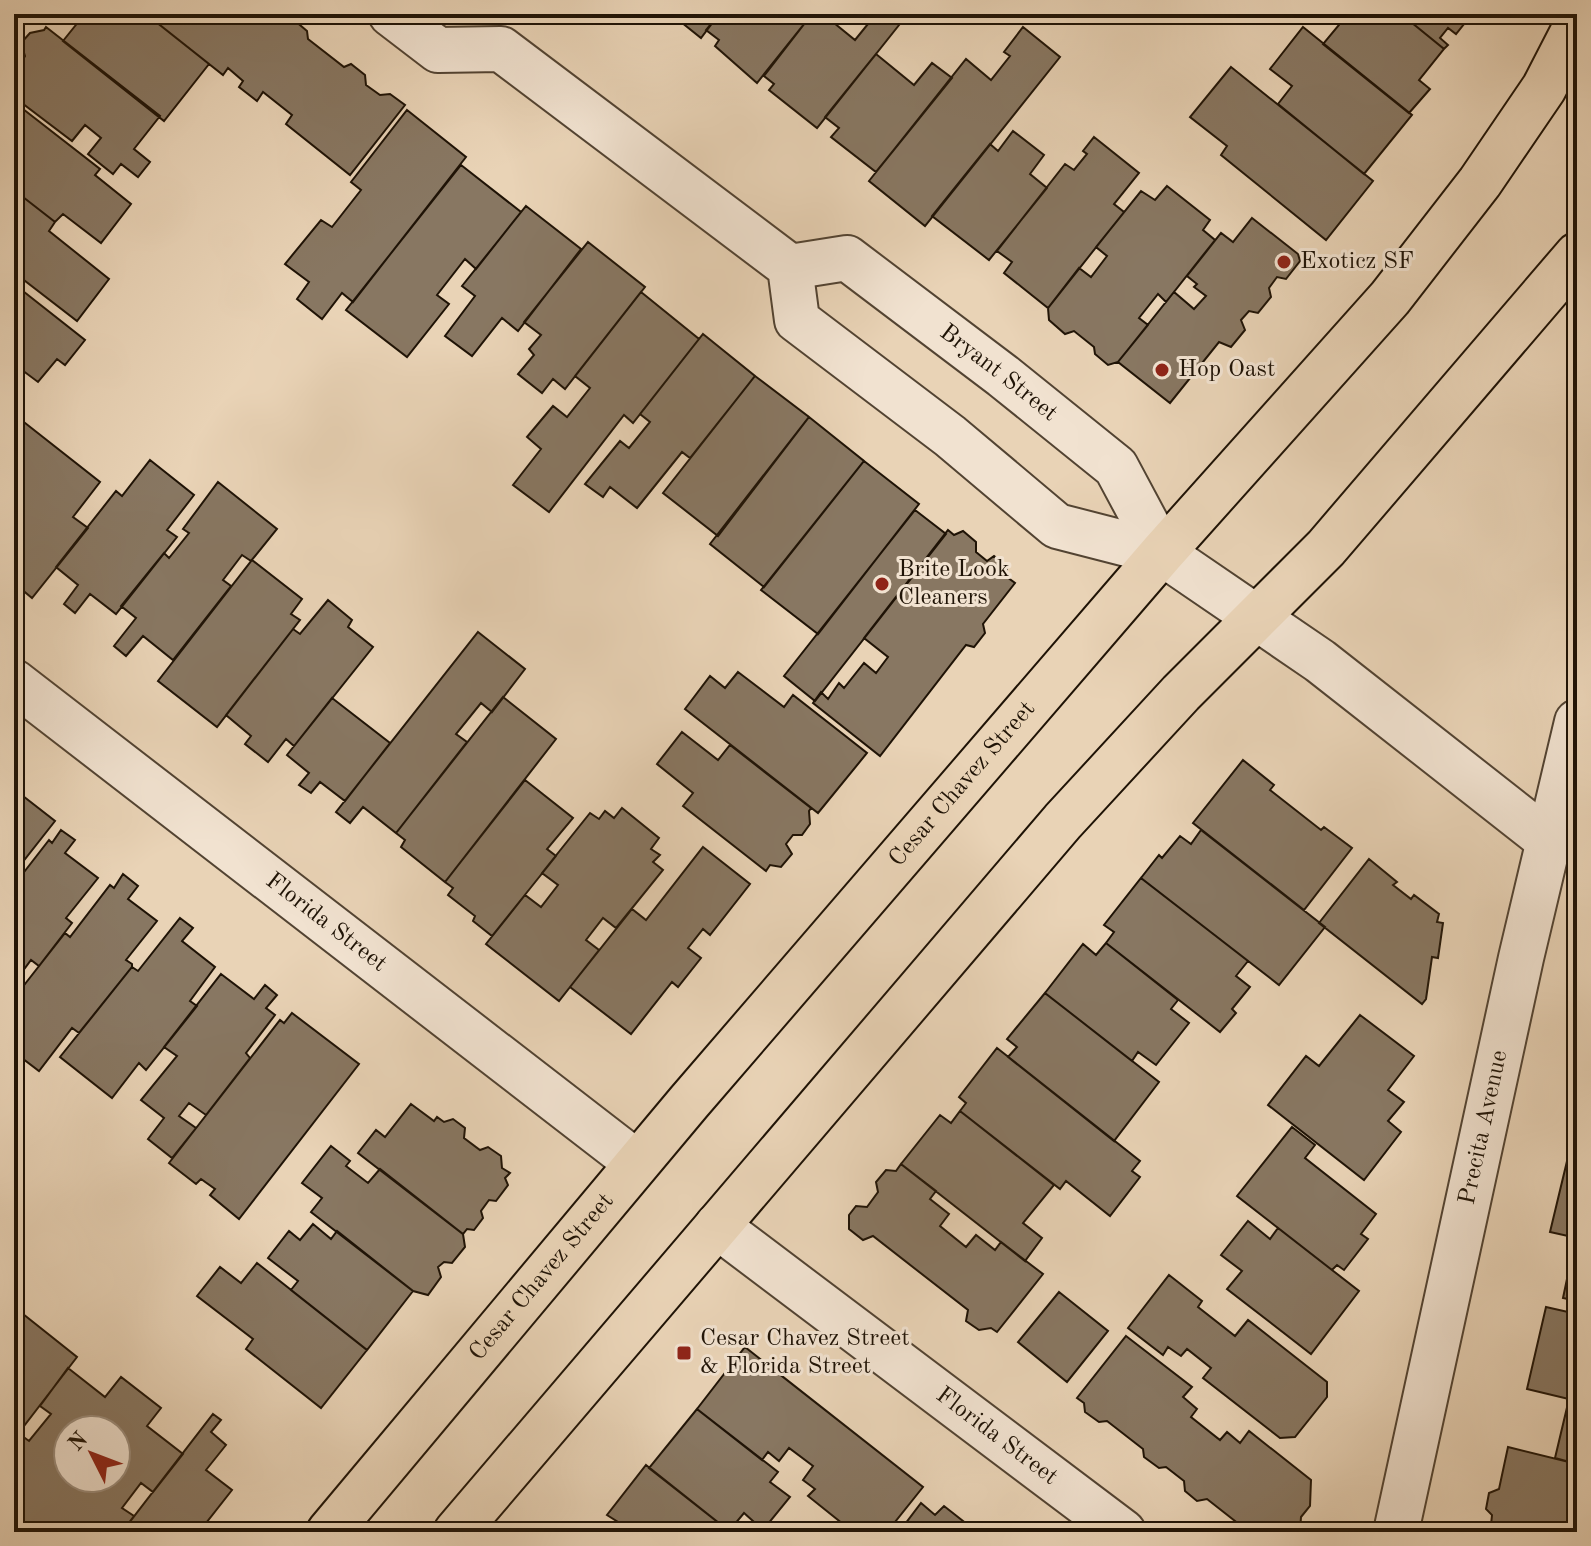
<svg xmlns="http://www.w3.org/2000/svg" width="1591" height="1546" font-family="'Old Standard TT',serif">
	<style>
		.building { fill: #887762; stroke: #1f1306; stroke-width: 2; fill-rule: evenodd }
		.lines { fill: none; stroke-linecap: round; stroke-linejoin: round }
		.minor-casing { stroke: #524332; stroke-width: 48 }
		.major-casing { stroke: #1f1306; stroke-width: 48 }
		.minor { stroke: #f1e2d0; stroke-width: 44 }
		.major { stroke: #e9d3b6; stroke-width: 44 }
		.poi-dot { fill: #8f2418; stroke: #f1e2d0; stroke-width: 3 }
		.labels { text-anchor: middle; dominant-baseline: central; stroke-width: 6; stroke-linejoin: round; paint-order: stroke }
		.poi-label { font-size: 24px; fill: #1f1306; stroke: #f1e2d0; text-anchor: start }
		.street-label { font-size: 24px; fill: #1f1306; stroke: #f1e2d0 }
	</style>
	<rect width="100%" height="100%" fill="#e9d3b6"/>
	<filter id="stains"><feTurbulence type="fractalNoise" baseFrequency=".0025" numOctaves="4"/><feColorMatrix values="0 0 0 0 .2 0 0 0 0 .09 0 0 0 0 .02 0 0 0 .5 -.17"/></filter>
	<radialGradient id="worn" r=".72"><stop offset=".6" stop-color="#630" stop-opacity="0"/><stop offset="1" stop-color="#630" stop-opacity=".3"/></radialGradient>
	<path class="building" d="M80,14H146L209,64L164,121L63,41L83,16Z
		M146,14H268L282,24L294,20L307,31L308,39L344,67L351,64L365,75L366,85L380,95L390,94L405,105L350,175L286,124L292,115L263,92L257,101L239,87L243,81L228,68L223,75Z
		M671,14H719L701,38Z
		M719,14H812L757,83L715,46L719,40L706,30Z
		M812,14H823L855,40L876,14L907,15L817,128L769,90L774,84L764,76Z
		M1348,14H1401L1444,49L1419,80L1430,89L1409,113L1323,44Z
		M1401,14H1472L1456,34L1448,28L1440,38L1448,45L1444,49Z
		M46,27L160,116L134,149L150,162L138,177L121,164L113,174L88,154L101,138L85,125L72,141L14,97V61H22L25,56L21,43L30,33L44,30Z
		M1023,27L1060,57L925,226L869,181L966,59L991,80L1010,56L1004,52Z
		M1303,27L1412,115L1364,174L1278,104L1292,86L1270,69Z
		M876,54L914,85L932,63L952,78L876,172L831,137L839,128L825,117Z
		M1231,67L1373,181L1326,240L1221,155L1227,146L1190,117Z
		M14,102L100,169L95,175L131,204L101,243L63,214L55,222L14,190Z
		M407,110L466,157L353,302L342,293L322,319L297,299L309,282L285,264L321,220L332,227L361,190L351,182Z
		M1013,131L1044,155L1030,174L1047,188L989,260L932,216L990,144L998,151Z
		M1094,137L1139,173L1114,204L1124,212L1048,308L1004,273L1012,262L997,251L1065,164L1074,170L1087,154L1083,151Z
		M461,165L521,212L476,269L465,259L437,295L449,304L407,357L346,310Z
		M1167,186L1210,220L1203,230L1215,240L1166,302L1158,294L1139,318L1148,325L1118,362L1108,365L1095,354L1094,347L1074,331L1065,334L1049,320L1048,308L1079,268L1091,277L1107,256L1096,247L1141,191L1155,200Z
		M14,190L55,222L49,231L109,279L77,321L16,274L14,277Z
		M526,206L581,249L518,331L502,318L472,356L445,336L475,296L462,286Z
		M1252,218L1298,254L1300,261L1286,279L1277,277L1269,288L1271,297L1258,313L1249,311L1241,320L1245,330L1231,347L1219,342L1170,403L1118,362L1174,292L1194,309L1206,296L1194,287L1197,284L1187,276L1221,233L1233,242Z
		M588,242L645,287L565,389L553,379L542,393L518,374L534,355L529,349L541,335L524,322Z
		M14,284L85,340L65,365L57,359L38,382L14,364Z
		M641,292L699,339L633,423L624,415L549,512L513,485L541,449L527,437L553,406L567,417L590,388L575,376Z
		M703,334L755,376L690,458L682,452L637,508L610,487L603,497L585,484L620,441L629,448L650,422L640,414Z
		M755,376L809,417L718,536L663,493Z
		M809,417L864,461L764,587L710,544Z
		M20,419L100,482L73,517L88,528L32,598L14,583V440L17,437L14,435V426Z
		M150,460L194,495L167,530L177,537L116,614L90,594L75,613L64,604L78,585L56,567L116,491L122,496Z
		M864,461L919,504L818,634L761,590Z
		M218,482L277,529L251,561L242,555L223,580L231,586L173,660L143,636L126,656L114,646L136,618L121,606L164,553L169,558L189,533L183,529Z
		M915,510L946,534L815,701L784,676Z
		M948,530L954,535L963,531L976,542V552L987,561L994,556L1007,566V577L1015,583L983,624L985,633L974,647L966,645L880,756L813,703L821,692L828,699L839,683L844,688L864,663L876,673L888,657L864,638Z
		M252,560L302,599L291,614L300,620L217,727L158,681Z
		M328,600L352,620L348,627L373,647L294,746L286,739L268,762L245,744L251,736L226,715L293,629L300,634Z
		M478,632L525,669L492,712L481,703L456,734L467,742L396,833L363,807L350,823L336,812Z
		M738,672L784,707L793,695L867,753L818,813L685,709L710,676L725,688Z
		M503,697L556,739L445,882L401,847L405,840L396,833Z
		M332,698L390,743L345,801L320,782L311,793L299,785L309,773L287,755Z
		M682,732L718,760L730,745L811,808L809,811L810,824L802,835H793L786,844L792,854L781,867L770,865L766,871L683,806L693,793L657,764Z
		M1243,760L1274,785L1270,790L1321,830L1324,827L1352,848L1304,910L1193,823Z
		M525,780L573,818L547,849L556,856L492,936L473,921L475,916L448,895L453,888L445,882Z
		M14,789L55,821L14,873Z
		M622,808L659,838L651,849L660,855L653,862L663,870L616,928L603,918L586,940L599,950L559,1001L486,944L525,895L541,907L558,885L542,873L590,813L599,819L605,811L614,818Z
		M61,830L75,840L65,853L98,878L66,918L72,923L39,966L31,960L14,983V885L49,840L52,843Z
		M1201,830L1325,927L1279,985L1141,878L1159,855L1162,858L1180,836L1191,844Z
		M703,847L750,884L710,935L703,929L688,948L701,958L678,987L672,982L631,1034L570,987L632,909L646,920Z
		M1369,859L1397,882L1393,885L1411,899L1414,895L1439,914L1437,922L1443,923L1438,958L1432,957L1426,999L1422,1004L1319,923Z
		M123,874L138,886L128,899L157,921L126,960L132,964V967L79,1033L72,1028L39,1071L14,1052V998L65,933L70,937L110,885L114,888Z
		M1141,878L1248,961L1236,976L1250,987L1232,1009L1236,1013L1220,1032L1106,943L1114,932L1104,925Z
		M180,918L193,928L182,941L215,967L190,1001L197,1006L146,1070L139,1063L112,1098L60,1057L132,967L138,971Z
		M1106,943L1178,1000L1171,1009L1189,1023L1156,1065L1138,1052L1132,1061L1045,993L1083,944L1096,955Z
		M221,974L254,999L265,985L277,995L266,1008L275,1015L246,1053L250,1058L206,1115L189,1103L179,1116L196,1128L172,1158L148,1139L164,1118L141,1100L177,1056L164,1047Z
		M1045,993L1159,1082L1114,1141L1008,1057L1017,1047L1007,1039Z
		M292,1013L359,1064L239,1219L210,1195L215,1189L201,1179L196,1184L169,1163L280,1020L284,1023Z
		M1360,1015L1414,1056L1388,1090L1404,1102L1388,1121L1401,1132L1364,1180L1268,1105L1306,1056L1319,1066Z
		M997,1048L1140,1161L1132,1171L1140,1177L1110,1216L1066,1181L1060,1189L960,1111L966,1103L959,1097Z
		M411,1104L434,1121L437,1117L444,1122L453,1119L465,1128L464,1138L480,1150L488,1147L501,1156L502,1168L510,1173L505,1178L508,1185L496,1201L489,1200L481,1211L483,1218L474,1230L467,1229L463,1234L358,1153L376,1130L385,1137Z
		M960,1111L1054,1185L1023,1223L1042,1238L1025,1261L901,1164L940,1115L951,1123Z
		M1292,1127L1315,1145L1305,1158L1376,1214L1361,1234L1368,1239L1344,1270L1337,1265L1332,1270L1237,1196Z
		M331,1146L350,1161L346,1166L368,1183L380,1169L463,1234L465,1247L452,1263L444,1262L438,1267L441,1277L428,1295L413,1291L311,1212L322,1198L302,1183Z
		M1568,1157L1577,1159V1238L1550,1232Z
		M901,1164L936,1191L930,1199L949,1214L940,1226L966,1247L976,1235L995,1250L1001,1242L1043,1274L997,1332L991,1328L979,1330L966,1321L968,1310L873,1236L863,1240L849,1229V1215L856,1206L867,1207L878,1192L876,1182L886,1170L896,1171Z
		M1248,1221L1270,1239L1278,1228L1359,1291L1311,1354L1227,1289L1242,1271L1221,1255Z
		M313,1224L331,1239L337,1231L413,1291L367,1350L291,1290L298,1281L268,1258L289,1231L300,1240Z
		M257,1263L367,1350L321,1408L246,1349L253,1339L197,1296L220,1267L241,1283Z
		M1169,1275L1202,1301L1198,1307L1235,1336L1248,1320L1327,1382V1397L1295,1437L1280,1438L1203,1378L1211,1368L1187,1349L1181,1356L1168,1347L1163,1355L1128,1328Z
		M1567,1279L1577,1281V1301L1563,1298Z
		M1059,1292L1108,1331L1067,1382L1018,1342Z
		M1546,1307L1577,1314V1401L1527,1389Z
		M18,1310L77,1357L14,1439V1314Z
		M1126,1336L1192,1387L1183,1397L1197,1409L1191,1417L1220,1440L1227,1432L1240,1443L1249,1431L1311,1480L1310,1506L1301,1517L1300,1532H1249L1207,1499L1197,1501L1185,1491L1184,1481L1166,1467L1159,1468L1144,1457L1143,1449L1107,1421L1099,1422L1085,1412L1084,1403L1077,1398Z
		M745,1347L923,1487L887,1532H853L808,1496L815,1489L803,1480L813,1466L789,1448L779,1461L768,1452L762,1460L697,1409Z
		M68,1368L105,1397L121,1377L161,1408L147,1426L183,1454L153,1492L141,1483L122,1508L134,1516L122,1532H14V1439L18,1433L29,1441L51,1414L40,1406ZM68,1430H116V1478H68Z
		M1569,1399L1577,1401V1464L1555,1458Z
		M697,1409L778,1472L770,1482L790,1497L763,1530L744,1513L729,1531L649,1468Z
		M213,1414L221,1420L211,1432L226,1445L206,1470L232,1490L199,1532H122Z
		M1508,1447L1577,1464V1532H1521L1491,1525L1492,1515L1486,1509L1489,1493L1499,1489Z
		M646,1465L729,1531L728,1532H610L618,1522L607,1515Z
		M921,1503L935,1515L944,1506L977,1532H899Z"/>
	<g class="lines">
		<defs>
			<g id="minor">
				<path d="M391,14L438,50L501,49L790,267L797,320L950,436L1057,526L1162,553L1320,661L1548,840"/>
				<path id="s1" d="M790,267L847,258L1003,376L1116,467L1162,553"/>
				<path id="s2" d="M14,682L637,1163"/>
				<path id="s3" d="M717,1226L1123,1532"/>
				<path id="s4" d="M1396,1532L1521,958L1577,722"/>
			</g>
			<g id="major">
				<path id="s5" d="M329,1532L689,1102L1162,553L1390,298L1480,182L1544,88L1577,24"/>
				<path d="M456,1532L1063,821L1181,693L1326,548L1577,255"/>
			</g>
		</defs>
		<use href="#minor" class="minor-casing"/>
		<use href="#major" class="major-casing"/>
		<use href="#minor" class="minor"/>
		<use href="#major" class="major"/>
	</g>
	<g class="poi-dot">
		<circle cx="1284" cy="262" r="8"/>
		<circle cx="1162" cy="370" r="8"/>
		<circle cx="882" cy="584" r="8"/>
		<rect x="676" y="1345" width="16" height="16" rx="4"/>
	</g>
	<g class="labels">
		<g class="poi-label">
			<text x="1300" y="262">Exoticz SF</text>
			<text x="1178" y="370">Hop Oast</text>
			<text x="898" y="570">Brite Look<tspan x="898" dy="28">Cleaners</tspan></text>
			<text x="700" y="1339">Cesar Chavez Street<tspan x="700" dy="28">&amp; Florida Street</tspan></text>
		</g>
		<g class="street-label">
			<text stroke="none"><textPath href="#s1" startOffset="248">Bryant Street</textPath></text>
			<text stroke="none"><textPath href="#s5" startOffset="980">Cesar Chavez Street</textPath></text>
			<text stroke="none"><textPath href="#s2" startOffset="394">Florida Street</textPath></text>
			<text stroke="none"><textPath href="#s4" startOffset="414">Precita Avenue</textPath></text>
			<text stroke="none"><textPath href="#s5" startOffset="332">Cesar Chavez Street</textPath></text>
			<text stroke="none"><textPath href="#s3" startOffset="350">Florida Street</textPath></text>
		</g>
	</g>
	<rect width="1591" height="1546" fill="none" stroke="#e9d3b6" stroke-width="48"/>
	<rect x="16" y="16" width="1559" height="1514" fill="none" stroke="#1f1306" stroke-width="4"/>
	<rect x="24" y="24" width="1543" height="1498" fill="none" stroke="#1f1306" stroke-width="2"/>
	<g transform="translate(92 1454) rotate(312)"><circle r="38" fill="#f1e2d0" stroke="#9d8f7f" stroke-width="2"/>
	<path d="M0-6L14 30L0 20L-14 30Z" fill="#8f2418"/>
	<text y="-12" font-size="22" font-weight="bold" text-anchor="middle" fill="#1f1306">N</text>
	</g>
	<rect width="100%" height="100%" filter="url(#stains)"/>
	<rect width="100%" height="100%" fill="url(#worn)"/>
</svg>
